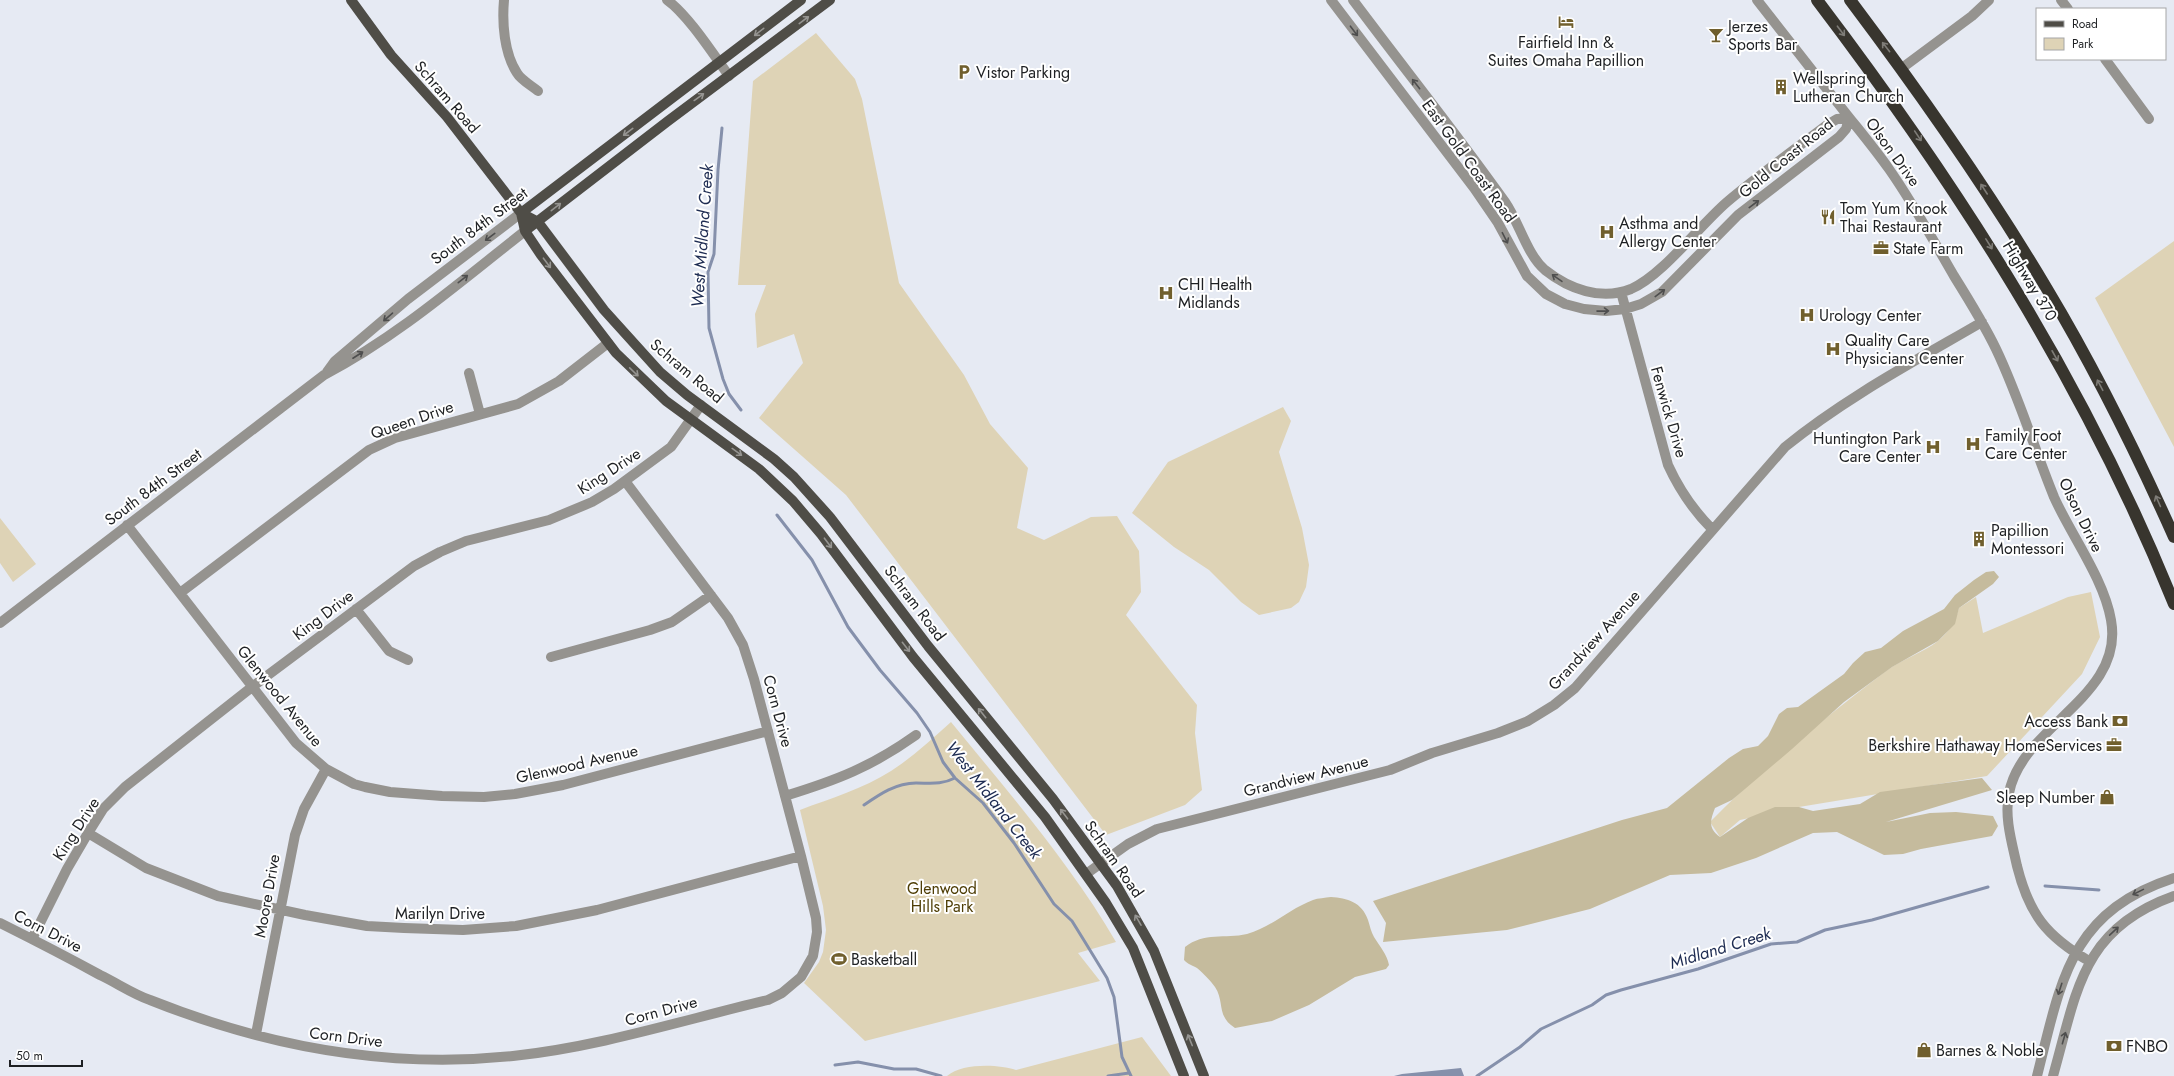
<svg xmlns="http://www.w3.org/2000/svg" width="2174" height="1076" font-family="Jost,sans-serif">
	<style>
		.green { fill: #ded3b6 }
		.forest { fill: #c5bb9d }
		.water { fill: #8590ab }
		.lines { fill: none; stroke-linecap: round; stroke-linejoin: round }
		.stream { stroke: #8590ab; stroke-width: 3 }
		.minor { stroke: #95938f; stroke-width: 10 }
		.major { stroke: #4f4d47; stroke-width: 10 }
		.highway { stroke: #38352e; stroke-width: 12 }
		.oneway { stroke: #959491 }
		.oneway2 { stroke: #4e4e4e }
		.oneway3 { stroke: #7e7c77 }
		.labels { text-anchor: middle; dominant-baseline: central; stroke-width: 4; stroke-linejoin: round; paint-order: stroke }
		.poi-label { font-size: 16px; fill: #1e2023; stroke: #fff; text-anchor: start }
		.street-label { font-size: 16px; fill: #1e2023; stroke: #fff }
		.park-label { font-size: 16px; fill: #4e3d05; stroke: #fff }
		.water-label { font-size: 17px; font-style: italic; fill: #1d2b51; stroke: #fff }
	</style>
	<rect width="100%" height="100%" fill="#e6eaf3"/>
	<path class="green" d="M816,33L855,79L862,99L899,283L964,375L990,424L1028,468L1017,528L1044,540L1091,517L1117,516L1139,551L1141,592L1126,615L1197,705L1195,733L1202,790L1185,805L1106,835L846,495L759,418L803,363L794,334L757,348L755,314L766,285H738L753,81Z
		M2174,241V447L2095,298Z
		M1283,407L1291,421L1279,452L1302,528L1309,565L1306,587L1299,602L1291,608L1259,615L1241,602L1209,570L1174,547L1132,513L1168,462Z
		M0,518L36,564L13,582L0,563Z
		M2091,592L2100,637L2082,674L1987,776L1799,807L1740,820L1720,837L1710,822C1764,767 1824,718 1886,671C1902,659 1923,653 1938,641C1950,631 1955,622 1959,608L1976,597L1983,633L2068,597Z
		M951,722C1009,793 1070,863 1116,942L1078,953L1100,981L865,1041L804,983L819,962L823,952L826,930L823,906L800,810C831,798 863,789 891,771C913,757 932,739 951,722Z
		M1142,1037L1171,1076H947C962,1063 998,1064 1016,1070Z"/>
	<path class="forest" d="M1994,571L1999,577L1993,584L1959,608L1955,624L1938,641L1892,667L1844,702L1792,749L1732,800L1715,808C1710,821 1708,828 1720,837L1748,818L1775,807H1799L1813,811L1860,804L1880,792L1982,778L1992,790L1886,822L1930,813L1956,812L1993,816L1998,826L1992,836L1921,849L1903,854L1884,855L1837,832L1813,833L1756,858L1711,873L1670,875L1590,909L1507,930L1383,942L1386,923L1373,901L1622,820L1667,808L1729,758L1743,749L1758,746L1768,736L1779,714L1787,708L1798,707L1844,674L1853,663L1865,652L1881,648L1903,631L1944,609L1955,595L1974,580L1986,572Z
		M1331,897C1347,898 1362,902 1368,920C1370,926 1371,932 1374,937C1380,947 1387,954 1389,965L1386,969L1355,977L1309,1005L1272,1021L1235,1028C1216,1016 1225,1002 1215,987C1211,981 1203,973 1197,968C1192,965 1189,965 1184,960L1185,947C1204,932 1225,939 1247,934C1272,927 1289,909 1313,900C1318,898 1325,898 1331,897Z"/>
	<path class="water" d="M1461,1068L1464,1076H1394L1402,1074Z"/>
	<g class="lines">
		<path class="stream" d="M722,128L718,170L714,254L708,272L709,328L723,379L729,394L741,410
			M777,515L812,560L848,627L880,670L917,713L930,732L943,762L955,778L983,803L1014,843L1054,904L1072,921L1085,942L1107,978L1114,997L1122,1057L1131,1076
			M864,805C880,794 896,783 916,783C931,783 941,785 955,778
			M2045,886L2099,890
			M835,1065L858,1062L894,1069H916L941,1076
			M1108,1076L1129,1073
			M1477,1076L1520,1047L1541,1029L1592,1005L1606,995L1621,990L1698,969L1771,944L1797,942L1825,930L1872,920L1988,887"/>
		<path class="minor" d="M504,0C502,23 504,53 517,73C521,80 532,86 538,91
			M667,0C688,15 713,54 729,76
			M1331,0L1474,188L1498,223L1527,276L1546,294L1565,304L1584,309L1606,311L1625,309L1641,304L1662,292L1738,215L1839,137L1846,129L1849,118
			M1353,0C1403,67 1456,133 1505,202C1519,222 1527,255 1545,270C1569,289 1601,301 1631,289C1663,275 1699,226 1727,202C1759,175 1794,150 1827,125L1837,119L1849,118
			M1757,0C1786,37 1815,74 1844,111C1859,130 1875,149 1889,169C1913,203 1933,240 1954,276C1969,300 1984,324 1996,349C2019,397 2034,448 2054,497C2071,535 2104,579 2111,620C2125,697 2022,725 2009,793C2004,817 2012,843 2017,866C2029,914 2046,936 2089,961
			M2061,0L2068,9
			M2105,59L2149,119
			M1902,68L1972,16L1989,0
			M1621,292L1668,465C1679,489 1693,510 1712,529
			M327,372L335,361L408,299L521,213
			M469,373L480,414
			M127,525L296,743L326,769L354,784L365,787L390,792L442,796L484,797L515,794L563,785L768,731
			M180,593L369,450L395,438L518,404L559,381L608,343
			M356,609L389,651L408,660
			M0,623L324,375C397,337 461,281 525,231
			M551,657L650,630L672,622L711,595
			M785,796C837,780 871,767 916,735
			M88,833L146,868L218,896L305,915L367,926L404,928L463,930L516,926L597,910L801,856
			M1086,874L1128,844L1157,829L1390,770L1432,753L1498,733L1528,721L1554,705L1575,688L1785,447C1845,398 1915,361 1982,322
			M0,923C34,940 67,957 100,975C117,983 133,994 150,1000C265,1046 389,1069 513,1056C599,1047 683,1020 768,1000L782,993L801,977L813,956L817,932L816,918L801,856L754,679L743,645L728,618L625,481
			M32,939L67,869L88,833L103,809L125,787L252,687L414,566L440,552L466,541L549,520L592,502L614,489L671,447L701,405
			M256,1034L295,835L304,809L326,769
			M2037,1076C2061,982 2069,912 2174,878
			M2053,1076C2077,992 2081,929 2174,896"/>
		<path class="major" d="M351,0L391,55L447,117L521,213L525,231L541,255L616,353L666,401L759,469L793,501L821,534L913,657L1045,817L1106,903L1133,948L1184,1076
			M521,213L538,222L604,310L660,372L687,395L774,459L794,477L830,517L928,646L1053,799L1117,886L1154,951L1204,1076
			M521,213L801,0
			M525,231L668,121L830,0"/>
		<path class="highway" d="M1817,0C1959,187 2086,385 2174,604
			M1850,0C1920,93 1987,188 2047,289C2095,369 2136,452 2174,537"/>
	</g>
	<defs><path id="oneway-shaft" d="M-6 0H5M1.5-3L5.5 0L1.5 3" fill="none" stroke-width="1.6" stroke-linecap="round" stroke-linejoin="round"/></defs>
	<g class="oneway">
		<use href="#oneway-shaft" transform="translate(804 20) rotate(-37)"/>
		<use href="#oneway-shaft" transform="translate(759 32) rotate(142)"/>
		<use href="#oneway-shaft" transform="translate(699 97) rotate(-36)"/>
		<use href="#oneway-shaft" transform="translate(628 132) rotate(143)"/>
		<use href="#oneway-shaft" transform="translate(556 207) rotate(-38)"/>
		<use href="#oneway-shaft" transform="translate(547 263) rotate(53)"/>
		<use href="#oneway-shaft" transform="translate(634 372) rotate(44)"/>
		<use href="#oneway-shaft" transform="translate(737 452) rotate(36)"/>
		<use href="#oneway-shaft" transform="translate(828 543) rotate(53)"/>
		<use href="#oneway-shaft" transform="translate(906 647) rotate(52)"/>
		<use href="#oneway-shaft" transform="translate(982 713) rotate(-129)"/>
		<use href="#oneway-shaft" transform="translate(1064 814) rotate(-127)"/>
		<use href="#oneway-shaft" transform="translate(1138 920) rotate(-120)"/>
		<use href="#oneway-shaft" transform="translate(1190 1040) rotate(-112)"/>
	</g>
	<g class="oneway2">
		<use href="#oneway-shaft" transform="translate(1354 31) rotate(53)"/>
		<use href="#oneway-shaft" transform="translate(1416 84) rotate(-128)"/>
		<use href="#oneway-shaft" transform="translate(1754 204) rotate(-37)"/>
		<use href="#oneway-shaft" transform="translate(490 237) rotate(143)"/>
		<use href="#oneway-shaft" transform="translate(1505 238) rotate(63)"/>
		<use href="#oneway-shaft" transform="translate(1557 278) rotate(-145)"/>
		<use href="#oneway-shaft" transform="translate(463 279) rotate(-38)"/>
		<use href="#oneway-shaft" transform="translate(1660 293) rotate(-37)"/>
		<use href="#oneway-shaft" transform="translate(1603 311) rotate(-1)"/>
		<use href="#oneway-shaft" transform="translate(388 317) rotate(139)"/>
		<use href="#oneway-shaft" transform="translate(358 355) rotate(-33)"/>
		<use href="#oneway-shaft" transform="translate(2138 892) rotate(154)"/>
		<use href="#oneway-shaft" transform="translate(2114 931) rotate(-43)"/>
		<use href="#oneway-shaft" transform="translate(2060 989) rotate(108)"/>
		<use href="#oneway-shaft" transform="translate(2064 1038) rotate(-74)"/>
	</g>
	<g class="oneway3">
		<use href="#oneway-shaft" transform="translate(1841 31) rotate(53)"/>
		<use href="#oneway-shaft" transform="translate(1886 47) rotate(-128)"/>
		<use href="#oneway-shaft" transform="translate(1918 136) rotate(56)"/>
		<use href="#oneway-shaft" transform="translate(1984 189) rotate(-123)"/>
		<use href="#oneway-shaft" transform="translate(1989 244) rotate(58)"/>
		<use href="#oneway-shaft" transform="translate(2055 356) rotate(61)"/>
		<use href="#oneway-shaft" transform="translate(2100 385) rotate(-118)"/>
		<use href="#oneway-shaft" transform="translate(2158 501) rotate(-114)"/>
	</g>
	<defs>
		<symbol id="hotel-bare" viewBox="-9 -9 18 18"><path d="M-6-4.5h1.5V1H6V5H4.5V3h-9V5H-6ZM-4 0a1.8 1.8 0 1 1 3.6 0ZM.5 0V-2.5h3Q6-2.5 6 0Z" fill="#705f2d" stroke="#fff" stroke-width="2.5" paint-order="stroke"/></symbol>
		<symbol id="bar-bare" viewBox="-9 -9 18 18"><path d="M-6-5H6L.8 .8V4.5H3.5V6h-7V4.5H-.8V.8Z" fill="#705f2d" stroke="#fff" stroke-width="2.5" paint-order="stroke"/></symbol>
		<symbol id="parking-bare" viewBox="-9 -9 18 18"><path d="M-3.5-5.5H1a3.5 3.5 0 0 1 0 7H-1V5.5H-3.5ZM-1-3.4V-.6H.8a1.4 1.4 0 0 0 0-2.8Z" fill="#705f2d" stroke="#fff" stroke-width="2.5" paint-order="stroke"/></symbol>
		<symbol id="building-bare" viewBox="-9 -9 18 18"><path d="M-4-6H4V6H1V3H-1V6H-4ZM-2.5-4.3h1.7v1.8h-1.7ZM.8-4.3h1.7v1.8H.8ZM-2.5-1h1.7V.8h-1.7ZM.8-1h1.7V.8H.8Z" fill="#705f2d" stroke="#fff" stroke-width="2.5" paint-order="stroke"/></symbol>
		<symbol id="restaurant-bare" viewBox="-9 -9 18 18"><path d="M-5-6h1v4h1v-4h1v4h1v-4h1v5L-1.5 .5V6h-2V.5L-5-1ZM5-6V6H3V1.5H1.5Q1.5-4 5-6Z" fill="#705f2d" stroke="#fff" stroke-width="2.5" paint-order="stroke"/></symbol>
		<symbol id="hospital-bare" viewBox="-9 -9 18 18"><path d="M-5-5h3v3.5h4V-5h3V5h-3V1.5h-4V5h-3Z" fill="#705f2d" stroke="#fff" stroke-width="2.5" paint-order="stroke"/></symbol>
		<symbol id="office-bare" viewBox="-9 -9 18 18"><path d="M-6-3h4V-5.5h4V-3h4V5H-6ZM-1-4.5V-3h2v-1.5ZM-6 0V1H6V0Z" fill="#705f2d" stroke="#fff" stroke-width="2.5" paint-order="stroke"/></symbol>
		<symbol id="bank-bare" viewBox="-9 -9 18 18"><path d="M-6-4H6V4H-6ZM0-2.3a2.3 2.3 0 1 0 0 4.6a2.3 2.3 0 1 0 0-4.6Z" fill="#705f2d" stroke="#fff" stroke-width="2.5" paint-order="stroke"/></symbol>
		<symbol id="shop-bare" viewBox="-9 -9 18 18"><path d="M-5-2.5h2.3a2.7 3.5 0 0 1 5.4 0H5L5.5 6h-11ZM-1.5-2.5h3a1.5 2.3 0 0 0-3 0Z" fill="#705f2d" stroke="#fff" stroke-width="2.5" paint-order="stroke"/></symbol>
		<symbol id="stadium-bare" viewBox="-9 -9 18 18"><path d="M0-5a6.5 5 0 1 0 0 10a6.5 5 0 1 0 0-10ZM-3.5-1.8h7v3.6h-7Z" fill="#705f2d" stroke="#fff" stroke-width="2.5" paint-order="stroke"/></symbol>
	</defs>
	<g fill-rule="evenodd">
		<use href="#hotel-bare" x="1555" y="11" width="22" height="22"/>
		<use href="#bar-bare" x="1705" y="24" width="22" height="22"/>
		<use href="#parking-bare" x="953" y="61" width="22" height="22"/>
		<use href="#building-bare" x="1770" y="76" width="22" height="22"/>
		<use href="#restaurant-bare" x="1817" y="206" width="22" height="22"/>
		<use href="#hospital-bare" x="1596" y="221" width="22" height="22"/>
		<use href="#office-bare" x="1870" y="237" width="22" height="22"/>
		<use href="#hospital-bare" x="1155" y="282" width="22" height="22"/>
		<use href="#hospital-bare" x="1796" y="304" width="22" height="22"/>
		<use href="#hospital-bare" x="1822" y="338" width="22" height="22"/>
		<use href="#hospital-bare" x="1962" y="433" width="22" height="22"/>
		<use href="#hospital-bare" x="1922" y="436" width="22" height="22"/>
		<use href="#building-bare" x="1968" y="528" width="22" height="22"/>
		<use href="#bank-bare" x="2109" y="710" width="22" height="22"/>
		<use href="#office-bare" x="2103" y="734" width="22" height="22"/>
		<use href="#shop-bare" x="2096" y="786" width="22" height="22"/>
		<use href="#stadium-bare" x="828" y="948" width="22" height="22"/>
		<use href="#bank-bare" x="2103" y="1035" width="22" height="22"/>
		<use href="#shop-bare" x="1913" y="1039" width="22" height="22"/>
	</g>
	<g class="labels">
		<g class="poi-label">
			<text x="1728" y="26">Jerzes<tspan x="1728" dy="18">Sports Bar</tspan></text>
			<text x="1566" y="42" text-anchor="middle">Fairfield Inn &amp;<tspan x="1566" dy="18">Suites Omaha Papillion</tspan></text>
			<text x="976" y="72">Vistor Parking</text>
			<text x="1793" y="78">Wellspring<tspan x="1793" dy="18">Lutheran Church</tspan></text>
			<text x="1840" y="208">Tom Yum Knook<tspan x="1840" dy="18">Thai Restaurant</tspan></text>
			<text x="1619" y="223">Asthma and<tspan x="1619" dy="18">Allergy Center</tspan></text>
			<text x="1893" y="248">State Farm</text>
			<text x="1178" y="284">CHI Health<tspan x="1178" dy="18">Midlands</tspan></text>
			<text x="1819" y="315">Urology Center</text>
			<text x="1845" y="340">Quality Care<tspan x="1845" dy="18">Physicians Center</tspan></text>
			<text x="1985" y="435">Family Foot<tspan x="1985" dy="18">Care Center</tspan></text>
			<text x="1921" y="438" text-anchor="end">Huntington Park<tspan x="1921" dy="18">Care Center</tspan></text>
			<text x="1991" y="530">Papillion<tspan x="1991" dy="18">Montessori</tspan></text>
			<text x="2108" y="721" text-anchor="end">Access Bank</text>
			<text x="2102" y="745" text-anchor="end">Berkshire Hathaway HomeServices</text>
			<text x="2095" y="797" text-anchor="end">Sleep Number</text>
			<text x="851" y="959">Basketball</text>
			<text x="2126" y="1046">FNBO</text>
			<text x="1936" y="1050">Barnes &amp; Noble</text>
		</g>
		<g class="street-label">
			<text transform="translate(447 97) rotate(49)">Schram Road</text>
			<text transform="translate(1893 152) rotate(54)">Olson Drive</text>
			<text transform="translate(1786 158) rotate(-39)">Gold Coast Road</text>
			<text transform="translate(1469 161) rotate(54)">East Gold Coast Road</text>
			<text transform="translate(479 226) rotate(-37)">South 84th Street</text>
			<text transform="translate(2030 281) rotate(59)">Highway 370</text>
			<text transform="translate(687 371) rotate(40)">Schram Road</text>
			<text transform="translate(1669 412) rotate(74)">Fenwick Drive</text>
			<text transform="translate(412 420) rotate(-19)">Queen Drive</text>
			<text transform="translate(609 471) rotate(-33)">King Drive</text>
			<text transform="translate(153 487) rotate(-37)">South 84th Street</text>
			<text transform="translate(2081 515) rotate(64)">Olson Drive</text>
			<text transform="translate(915 603) rotate(53)">Schram Road</text>
			<text transform="translate(323 615) rotate(-37)">King Drive</text>
			<text transform="translate(1594 640) rotate(-48)">Grandview Avenue</text>
			<text transform="translate(280 696) rotate(51)">Glenwood Avenue</text>
			<text transform="translate(778 711) rotate(75)">Corn Drive</text>
			<text transform="translate(577 764) rotate(-13)">Glenwood Avenue</text>
			<text transform="translate(1306 776) rotate(-14)">Grandview Avenue</text>
			<text transform="translate(76 829) rotate(-57)">King Drive</text>
			<text transform="translate(1114 859) rotate(55)">Schram Road</text>
			<text transform="translate(267 896) rotate(-80)">Moore Drive</text>
			<text x="440" y="913">Marilyn Drive</text>
			<text transform="translate(48 931) rotate(27)">Corn Drive</text>
			<text transform="translate(661 1011) rotate(-15)">Corn Drive</text>
			<text transform="translate(346 1037) rotate(7)">Corn Drive</text>
		</g>
		<g class="park-label">
			<text x="942" y="888">Glenwood<tspan x="942" dy="18">Hills Park</tspan></text>
		</g>
		<g class="water-label">
			<text transform="translate(702 236) rotate(-86)">West Midland Creek</text>
			<text transform="translate(994 800) rotate(52)">West Midland Creek</text>
			<text transform="translate(1720 948) rotate(-17)">Midland Creek</text>
		</g>
	</g>
	<rect x="2036" y="8" width="130" height="52" fill="#ffffff" stroke="#a5a6a7"/>
	<rect x="2044" y="21" width="20" height="6" fill="#4f4d47" stroke="#a5a6a7"/>
	<text x="2072" y="28" font-size="12" fill="#1e2023">Road</text>
	<rect x="2044" y="38" width="20" height="12" fill="#ded3b6" stroke="#a5a6a7"/>
	<text x="2072" y="48" font-size="12" fill="#1e2023">Park</text>
	<path d="M10 1060v6h72v-6" fill="none" stroke="#1e2023" stroke-width="2"/>
	<text x="16" y="1060" font-size="12" fill="#1e2023" stroke="#ffffff" stroke-width="3" paint-order="stroke">50 m</text>
</svg>
